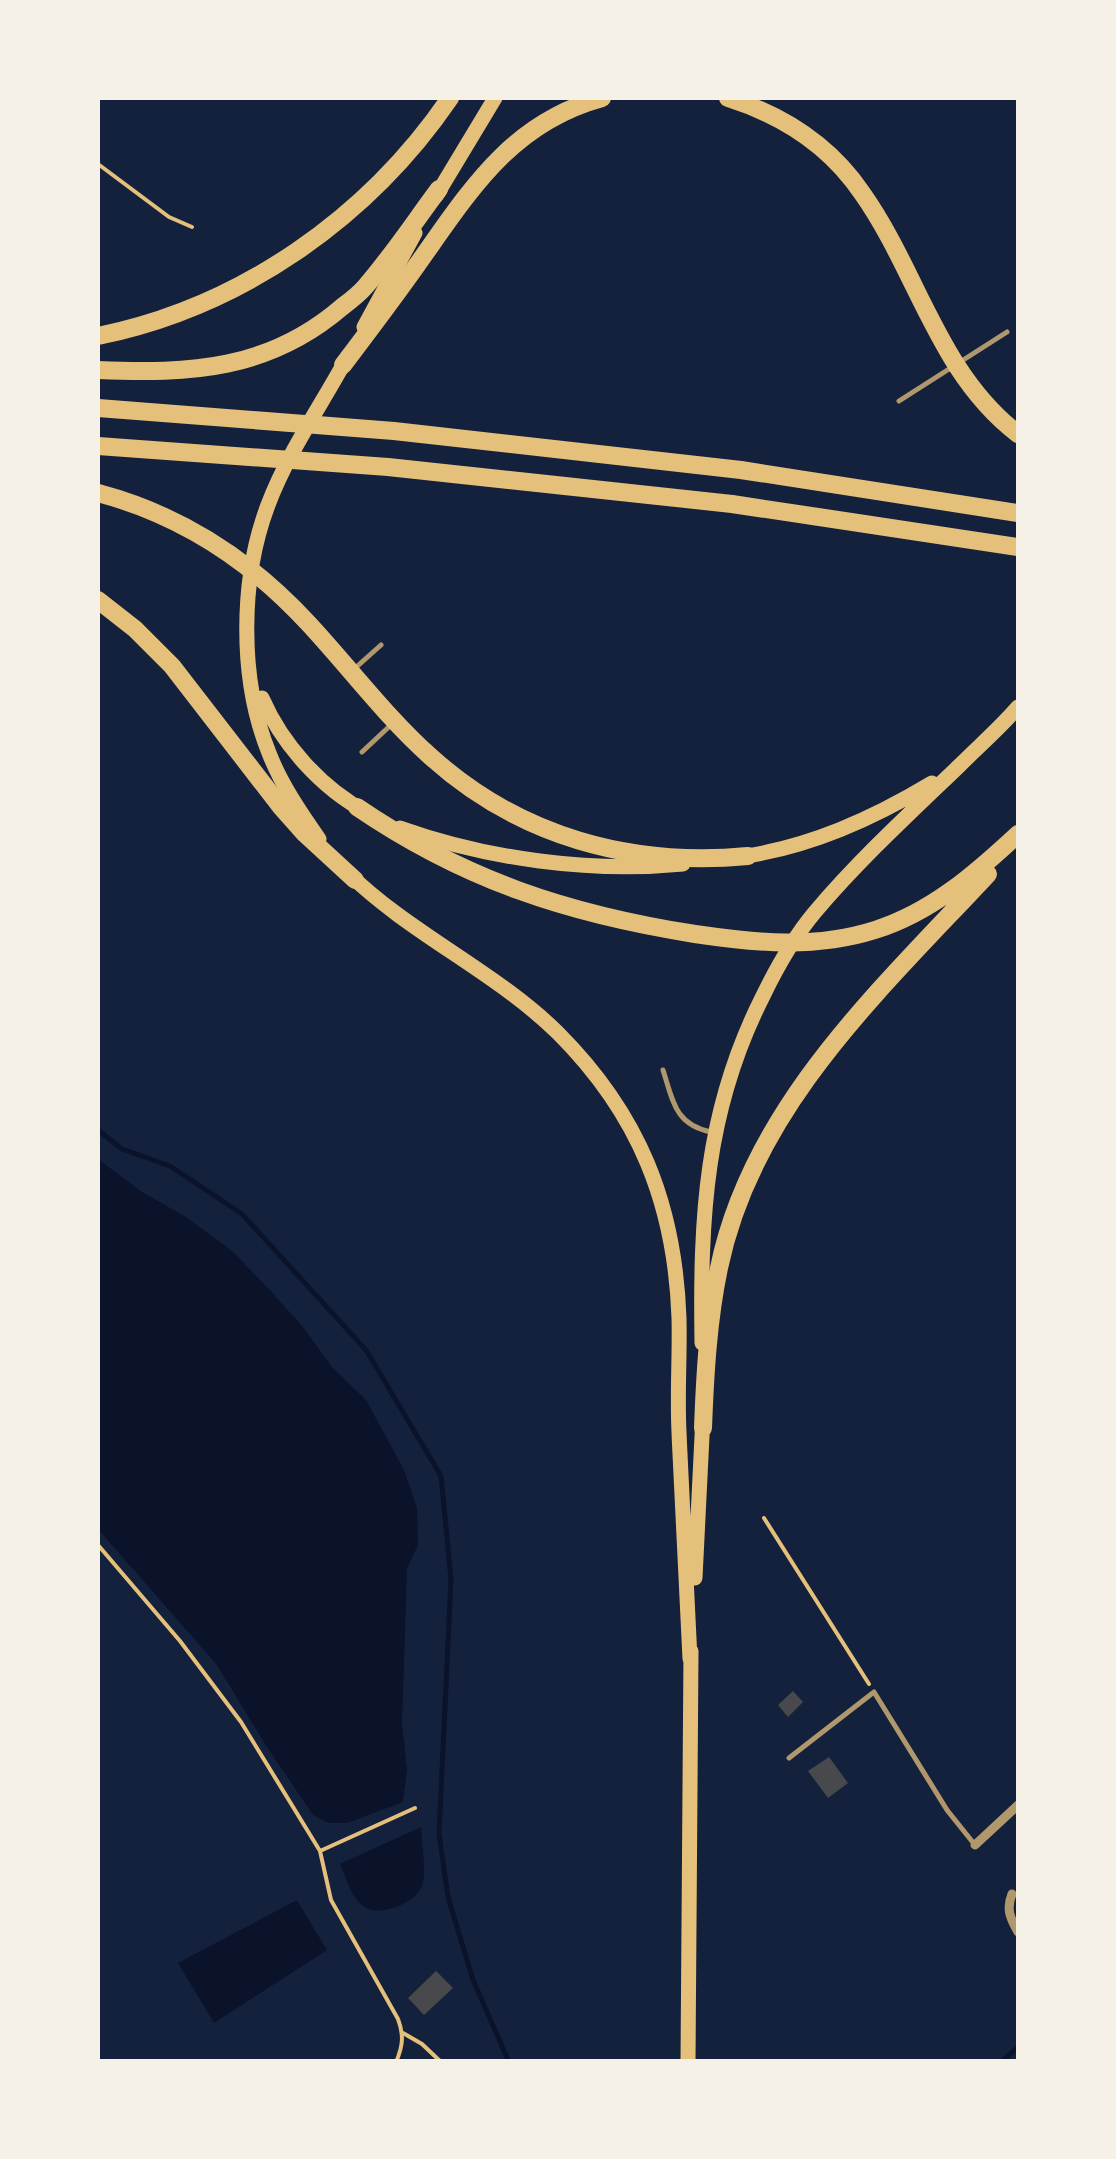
<svg xmlns="http://www.w3.org/2000/svg" width="1116" height="2159" font-family="Manrope,sans-serif">
	<style>
		.water { fill: #0b132b }
		.lines { fill: none; stroke-linecap: round; stroke-linejoin: round }
		.stream { stroke: #0b132b; stroke-width: 5 }
		.building { fill: #48494c }
		.path { stroke: #e5c07b; stroke-width: 4 }
		.service { stroke: #b1986c; stroke-width: 5 }
		.minor { stroke: #b1986c; stroke-width: 9 }
		.primary { stroke: #e5c07b; stroke-width: 15 }
		.motorway { stroke: #e5c07b; stroke-width: 18 }
	</style>
	<rect width="100%" height="100%" fill="#14213d"/>
	<path class="water" d="M98,1159L142,1192L186,1217L231,1250L268,1288L303,1327L332,1367L366,1400L404,1470L417,1508L418,1545L407,1569L402,1724L407,1769L403,1802L347,1823H328L313,1815L265,1744L217,1665L98,1529Z
		M421,1827C422,1841 426,1870 423,1883C419,1902 379,1919 363,1906C351,1897 346,1877 340,1864Z
		M297,1900L327,1950L214,2023L178,1963Z"/>
	<g class="lines">
		<path class="stream" d="M98,1130L122,1149L170,1166L242,1214L366,1350L441,1476L451,1579L439,1834L448,1897L473,1980L509,2062
			M1001,2062L1018,2047"/>
	</g>
	<path class="building" d="M793,1691L803,1702L788,1717L778,1705Z
		M829,1757L848,1783L828,1798L808,1771Z
		M436,1971L453,1988L424,2015L408,1998Z"/>
	<g class="lines">
		<path class="path" d="M98,164L169,217L192,227
			M764,1518L869,1684
			M98,1545L180,1641L241,1722L320,1851L331,1900L398,2019C404,2035 403,2046 396,2062
			M320,1851L415,1808
			M403,2033L422,2044L441,2062"/>
		<path class="service" d="M899,401L1007,332
			M353,670L381,645
			M362,752L393,723
			M663,1070C673,1101 675,1125 711,1132
			M789,1758L874,1692L947,1810L975,1845"/>
		<path class="minor" d="M975,1845L1018,1805
			M1012,1894C1006,1909 1010,1918 1018,1932"/>
		<path class="primary" d="M436,196L495,98
			M364,327L415,233
			M262,698C282,744 321,788 366,812
			M400,828C487,859 591,873 683,864
			M319,839C300,812 281,784 269,753C239,679 240,579 268,505C288,452 321,406 348,356
			M740,857C810,847 872,819 932,783
			M347,872C410,934 495,971 558,1033C639,1114 675,1204 679,1318C680,1356 677,1394 679,1432C682,1508 686,1584 690,1659
			M702,1343C700,1218 705,1110 763,996C777,967 794,937 815,912C859,860 910,813 959,766C979,746 1000,728 1018,707
			M695,1578L703,1416
			M688,2062L691,1651"/>
		<path class="motorway" d="M728,98C782,115 830,146 862,193C918,272 938,373 1018,434
			M98,336C241,307 368,218 450,98
			M343,365C368,332 393,299 417,265C469,192 510,123 602,98
			M98,370C190,374 269,370 342,307C350,301 359,294 365,287C392,256 415,221 439,189
			M98,408L394,431L741,470L1018,513
			M98,446L388,467L732,504L1018,547
			M98,493C181,515 249,559 308,623C349,667 386,717 431,757C520,837 631,867 748,856
			M98,600L135,629L172,666L281,807L305,834L355,880
			M357,807C464,880 568,914 695,934C756,943 815,949 875,930C932,912 976,873 1018,834
			M703,1428C705,1375 708,1320 719,1268C752,1107 880,990 988,874"/>
	</g>
	<rect width="1116" height="2159" fill="none" stroke="#f6f1e7" stroke-width="200"/>
</svg>
